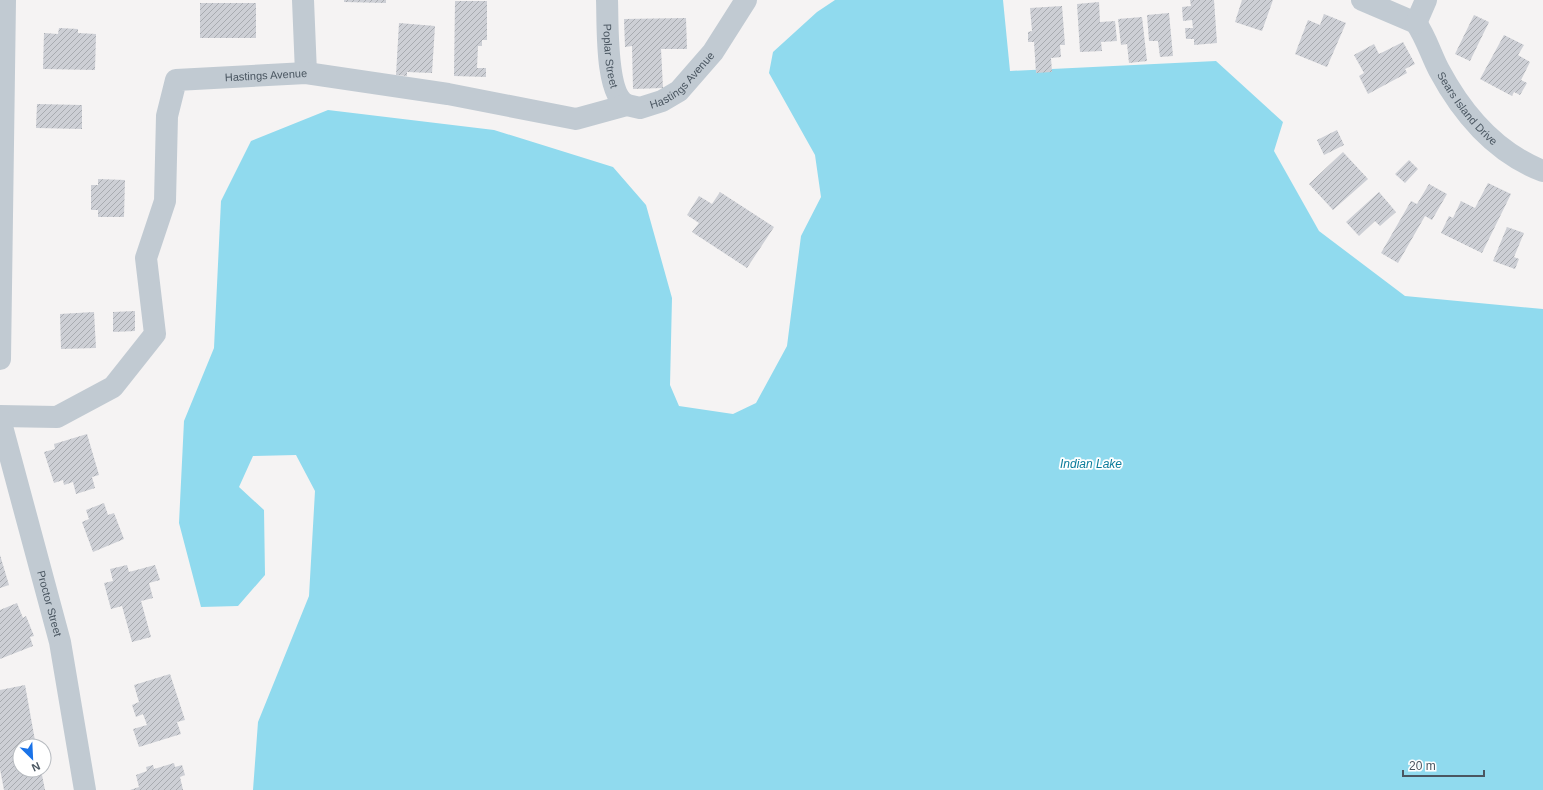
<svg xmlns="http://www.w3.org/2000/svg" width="1543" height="790" font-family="Arial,sans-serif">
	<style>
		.water { fill: #90daee }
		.building { fill: url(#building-hatch) }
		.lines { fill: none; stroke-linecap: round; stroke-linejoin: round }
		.minor { stroke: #c1cad2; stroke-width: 22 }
		.labels { text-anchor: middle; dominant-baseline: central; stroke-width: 3.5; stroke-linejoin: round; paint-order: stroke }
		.street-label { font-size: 11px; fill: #4a5661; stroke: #fff }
		.water-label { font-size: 12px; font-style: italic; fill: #0c7c9b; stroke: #fff }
	</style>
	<defs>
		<pattern id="building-hatch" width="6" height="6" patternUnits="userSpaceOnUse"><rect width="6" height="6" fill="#cdcfd5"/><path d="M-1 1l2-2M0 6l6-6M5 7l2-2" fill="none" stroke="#a8abb0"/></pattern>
	</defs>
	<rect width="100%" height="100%" fill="#f5f3f3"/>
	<path class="water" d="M835,0H1003L1010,71L1216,61L1283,122L1274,151L1319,231L1405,296L1543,309V790H253L258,722L309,596L315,491L296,455L253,456L239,487L264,510L265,575L238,606L201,607L179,523L184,421L214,348L221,201L251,141L328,110L494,130L613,167L646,205L672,298L670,385L679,406L733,414L756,403L787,346L801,236L821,197L815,155L769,73L773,52L817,12Z"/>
	<path class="building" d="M344,0H386V3L344,2Z
		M1190,0H1214L1217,43L1194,45V39H1186L1185,28H1193L1192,20L1183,21L1182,7L1191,6Z
		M1242,0H1273L1262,31L1235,22Z
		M455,1H487V40H482V46H478L477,68H486V77L454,76Z
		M1099,2L1100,22L1115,21L1117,41L1101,42L1102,51L1080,52L1077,4Z
		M200,3H256V38H200Z
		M1062,6L1065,45H1060L1061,57L1051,58L1052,72L1036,73L1034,42H1028V32L1032,31L1030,8Z
		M1169,13L1173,56L1160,57L1158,41H1149L1147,15Z
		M1324,14L1346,23L1327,67L1295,54L1308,20L1320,25Z
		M1474,15L1489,22L1470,61L1455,54Z
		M1142,17L1147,61L1129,63L1127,44L1121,45L1118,19Z
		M686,18L687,49H661L663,88L633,89L632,46L625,47L624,19Z
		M399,23L435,26L432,73L407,72V76L396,75Z
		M59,28L78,29V33L96,34L95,70L43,69L44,33L58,34Z
		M1504,35L1524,45L1518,55L1530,62L1521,80L1527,83L1520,95L1514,92L1512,96L1480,79Z
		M1403,42L1415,64L1405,69L1407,73L1368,94L1359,76L1364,73L1354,55L1374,44L1379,54Z
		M37,104L82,105V129L36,128Z
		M1337,130L1344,145L1324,155L1317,140Z
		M1343,152L1368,179L1333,210L1309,184Z
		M1409,160L1418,169L1405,183L1395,174Z
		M98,179L125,180L124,217H98V210H91V185H98Z
		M1488,183L1511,194L1482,253L1441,233L1449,216L1453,218L1461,201L1475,208Z
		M1429,184L1447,194L1432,220L1425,216L1398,263L1381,253L1411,201L1417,204Z
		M720,192L774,227L747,268L692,232L699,223L687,215L699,196L712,204Z
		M1379,192L1396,212L1380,226L1375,221L1359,236L1346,222Z
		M1507,227L1524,233L1514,257L1519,259L1515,269L1493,261Z
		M135,311V331L113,332V312Z
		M94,312L96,348L61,349L60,314Z
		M87,434L99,475L92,477L95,488L76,494L73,482L64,485L63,480L54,483L44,452L55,449L54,444Z
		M104,503L108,515L114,513L124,539L93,552L82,522L89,519L86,510Z
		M0,555L9,585L0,588Z
		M127,565L129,572L155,565L160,580L149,583L153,598L141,601L151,637L132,642L122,606L111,609L104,583L113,581L110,569Z
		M17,603L23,618L26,616L34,636L30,637L33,646L0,659V610Z
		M170,674L185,720L177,722L181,734L139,747L133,729L147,725L143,714L136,717L132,705L139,702L134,685Z
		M25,685L36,746H20V770H41L45,790H4L0,769V690Z
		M174,763L175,767L182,765L185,775L180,777L183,790H130L139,787L136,775L147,771L146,767L153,765L154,769Z"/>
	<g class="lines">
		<g class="minor">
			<path d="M303,0L306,73"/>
			<path id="s1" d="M607,0C608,23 605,95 627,105"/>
			<path id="s2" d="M1362,0L1416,23C1426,37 1431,55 1439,70C1462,113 1496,153 1543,171"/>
			<path d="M1416,23L1426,0"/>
			<path d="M0,359L5,0"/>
			<path id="s3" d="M0,416L57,417L113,387L155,334L146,258L165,201L167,116L176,80L306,73L448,94L576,119L627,105L640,108L662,101L679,91L713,52L746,0"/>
			<path id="s4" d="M0,419L60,642L85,790"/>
		</g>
	</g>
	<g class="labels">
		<g class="street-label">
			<text stroke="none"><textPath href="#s1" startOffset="56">Poplar Street</textPath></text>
			<text stroke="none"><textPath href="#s3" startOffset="537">Hastings Avenue</textPath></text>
			<text stroke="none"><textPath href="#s3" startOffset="969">Hastings Avenue</textPath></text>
			<text stroke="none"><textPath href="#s2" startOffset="159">Sears Island Drive</textPath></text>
			<text stroke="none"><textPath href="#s4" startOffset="191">Proctor Street</textPath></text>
		</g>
		<g class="water-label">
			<text x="1091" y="464">Indian Lake</text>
		</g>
	</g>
	<g transform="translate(32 758) rotate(156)"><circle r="19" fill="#ffffff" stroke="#b7bbc0"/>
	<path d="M0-3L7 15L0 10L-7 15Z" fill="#1a73e8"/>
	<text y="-6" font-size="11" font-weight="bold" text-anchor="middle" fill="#4a5661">N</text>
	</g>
	<path d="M1403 770v6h81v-6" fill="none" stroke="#4a5661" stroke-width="2"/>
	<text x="1409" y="770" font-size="12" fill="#4a5661" stroke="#ffffff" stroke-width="3" paint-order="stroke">20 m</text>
</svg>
